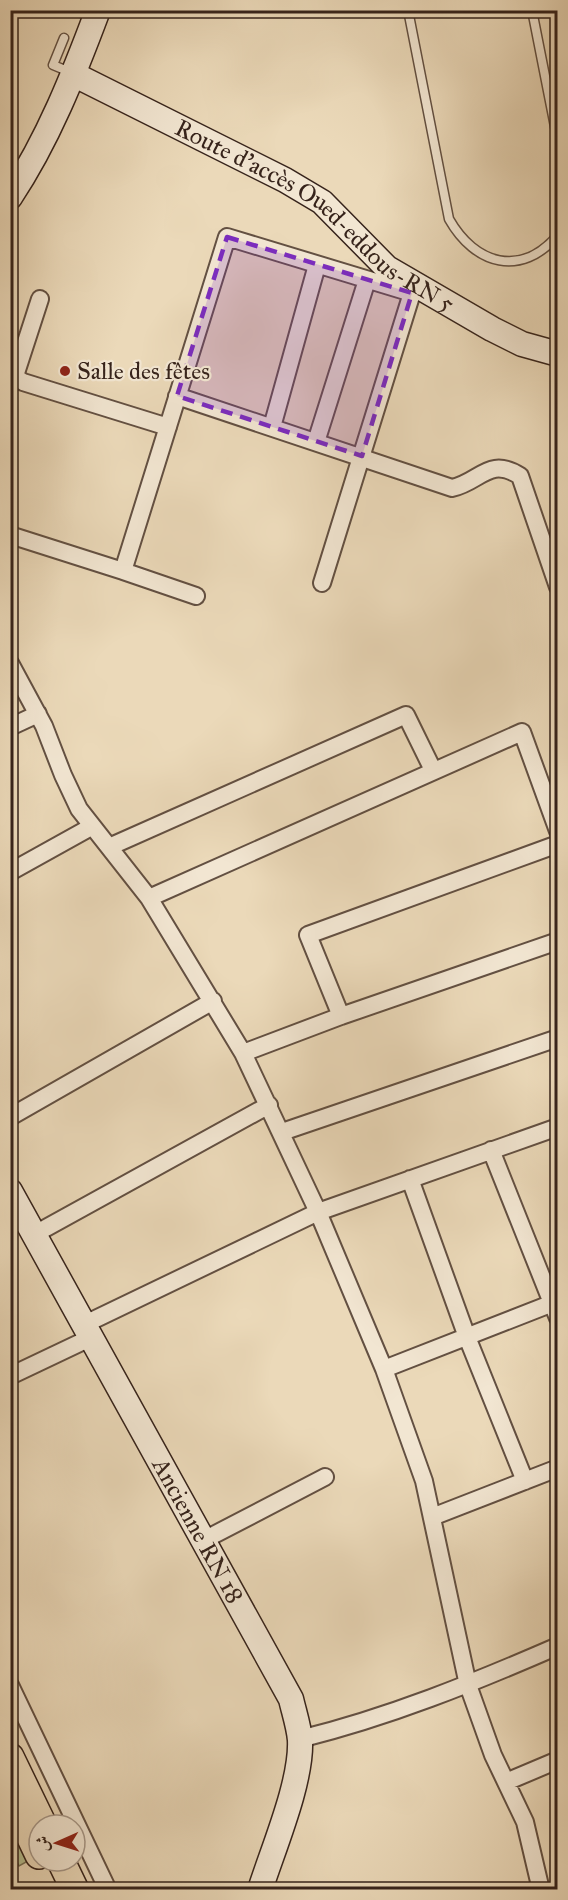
<svg xmlns="http://www.w3.org/2000/svg" width="568" height="1900" font-family="'IM FELL Great Primer',Amiri,serif">
	<style>
		.green { fill: #b6bf90; stroke: #767156; stroke-width: 1.5 }
		.lines { fill: none; stroke-linecap: round; stroke-linejoin: round }
		.service-casing { stroke: #635042; stroke-width: 11 }
		.minor-casing { stroke: #635042; stroke-width: 20 }
		.secondary-casing { stroke: #36231b; stroke-width: 27 }
		.primary-casing { stroke: #36231b; stroke-width: 30 }
		.service { stroke: #f2e6d2; stroke-width: 8 }
		.minor { stroke: #f2e6d2; stroke-width: 16 }
		.secondary { stroke: #f2e6d2; stroke-width: 24 }
		.primary { stroke: #ebd9b9; stroke-width: 27 }
		.marked { fill: #7b2cbf; fill-opacity: 0.2; stroke: #7b2cbf; stroke-width: 4.5; stroke-dasharray: 12 8; stroke-linejoin: round }
		.poi-dot { fill: #8f2418; stroke: #f2e6d2; stroke-width: 2 }
		.labels { text-anchor: middle; dominant-baseline: central; stroke-width: 4.5; stroke-linejoin: round; paint-order: stroke }
		.street-label { font-size: 24px; fill: #36231b; stroke: #f2e6d2 }
		.poi-label { font-size: 24px; fill: #36231b; stroke: #f2e6d2; text-anchor: start }
	</style>
	<rect width="100%" height="100%" fill="#ebd9b9"/>
	<filter id="stains"><feTurbulence type="fractalNoise" baseFrequency=".00333" numOctaves="4"/><feColorMatrix values="0 0 0 0 .2 0 0 0 0 .09 0 0 0 0 .02 0 0 0 .5 -.17"/></filter>
	<radialGradient id="worn" r=".72"><stop offset=".6" stop-color="#630" stop-opacity="0"/><stop offset="1" stop-color="#630" stop-opacity=".3"/></radialGradient>
	<path class="green" d="M10,1825L28,1861L19,1866L11,1849Z"/>
	<g class="lines">
		<defs>
			<path id="service" d="M74,10L92,17
				M408,10L449,219C475,265 521,278 558,235
				M532,10L558,142
				M64,38L53,65L70,72"/>
			<path id="minor" d="M10,373L23,382L168,427
				M15,376L40,299
				M177,396L452,488C480,482 489,456 520,476L558,587
				M272,427L317,265
				M316,442L367,280
				M10,535L123,571L227,237L412,293L415,285
				M123,571L196,596
				M322,583L412,293
				M10,663L44,726L63,775L79,809L149,898L243,1053L318,1212L384,1369L424,1481L468,1685L493,1755L525,1822L541,1890
				M10,727L38,714
				M109,847L406,715L433,770
				M10,872L91,827
				M149,898L522,732L558,831
				M341,1016L308,935L558,844
				M243,1053L341,1016L558,941
				M10,1117L213,1001
				M282,1132L558,1038
				M491,1150L558,1318
				M410,1179L467,1337L525,1481
				M35,1234L269,1105
				M83,1325L318,1212L558,1127
				M384,1369L558,1301
				M10,1376L90,1338
				M432,1517L558,1468
				M204,1540L325,1477
				M10,1685L108,1890
				M300,1739C389,1717 473,1683 558,1646
				M506,1782L558,1760"/>
			<g id="secondary">
				<path id="s1" d="M73,74L285,180L322,202L387,268L492,329L522,344L558,354"/>
				<path d="M10,197C48,140 74,74 98,10"/>
				<path id="s2" d="M10,1191L291,1699C294,1712 299,1727 300,1740C302,1782 273,1849 260,1890"/>
			</g>
			<path id="primary" d="M10,1757L43,1825
				M17,1809L39,1855
				M61,1861L75,1890"/>
		</defs>
		<use href="#service" class="service-casing"/>
		<use href="#minor" class="minor-casing"/>
		<use href="#secondary" class="secondary-casing"/>
		<use href="#primary" class="primary-casing"/>
		<use href="#service" class="service"/>
		<use href="#minor" class="minor"/>
		<use href="#secondary" class="secondary"/>
		<use href="#primary" class="primary"/>
	</g>
	<path class="marked" d="M227,237L412,293L362,456L177,396Z"/>
	<circle class="poi-dot" cx="65" cy="371" r="6"/>
	<g class="labels">
		<g class="street-label">
			<text stroke="none"><textPath href="#s1" startOffset="282">Route d'accès Oued-eddous-RN 5</textPath></text>
			<text stroke="none"><textPath href="#s2" startOffset="388">Ancienne RN 18</textPath></text>
		</g>
		<g class="poi-label">
			<text x="77" y="371">Salle des fêtes</text>
		</g>
	</g>
	<rect width="568" height="1900" fill="none" stroke="#ebd9b9" stroke-width="36"/>
	<rect x="12" y="12" width="544" height="1876" fill="none" stroke="#36231b" stroke-width="3"/>
	<rect x="18" y="18" width="532" height="1864" fill="none" stroke="#36231b" stroke-width="1.5"/>
	<g transform="translate(57 1843) rotate(267)"><circle r="28" fill="#f2e6d2" stroke="#a79889" stroke-width="1.5"/>
	<path d="M0-4.5L10 22L0 15L-10 22Z" fill="#8f2418"/>
	<text y="-9" font-size="16" font-weight="bold" text-anchor="middle" fill="#36231b">ش</text>
	</g>
	<rect width="100%" height="100%" filter="url(#stains)"/>
	<rect width="100%" height="100%" fill="url(#worn)"/>
</svg>
